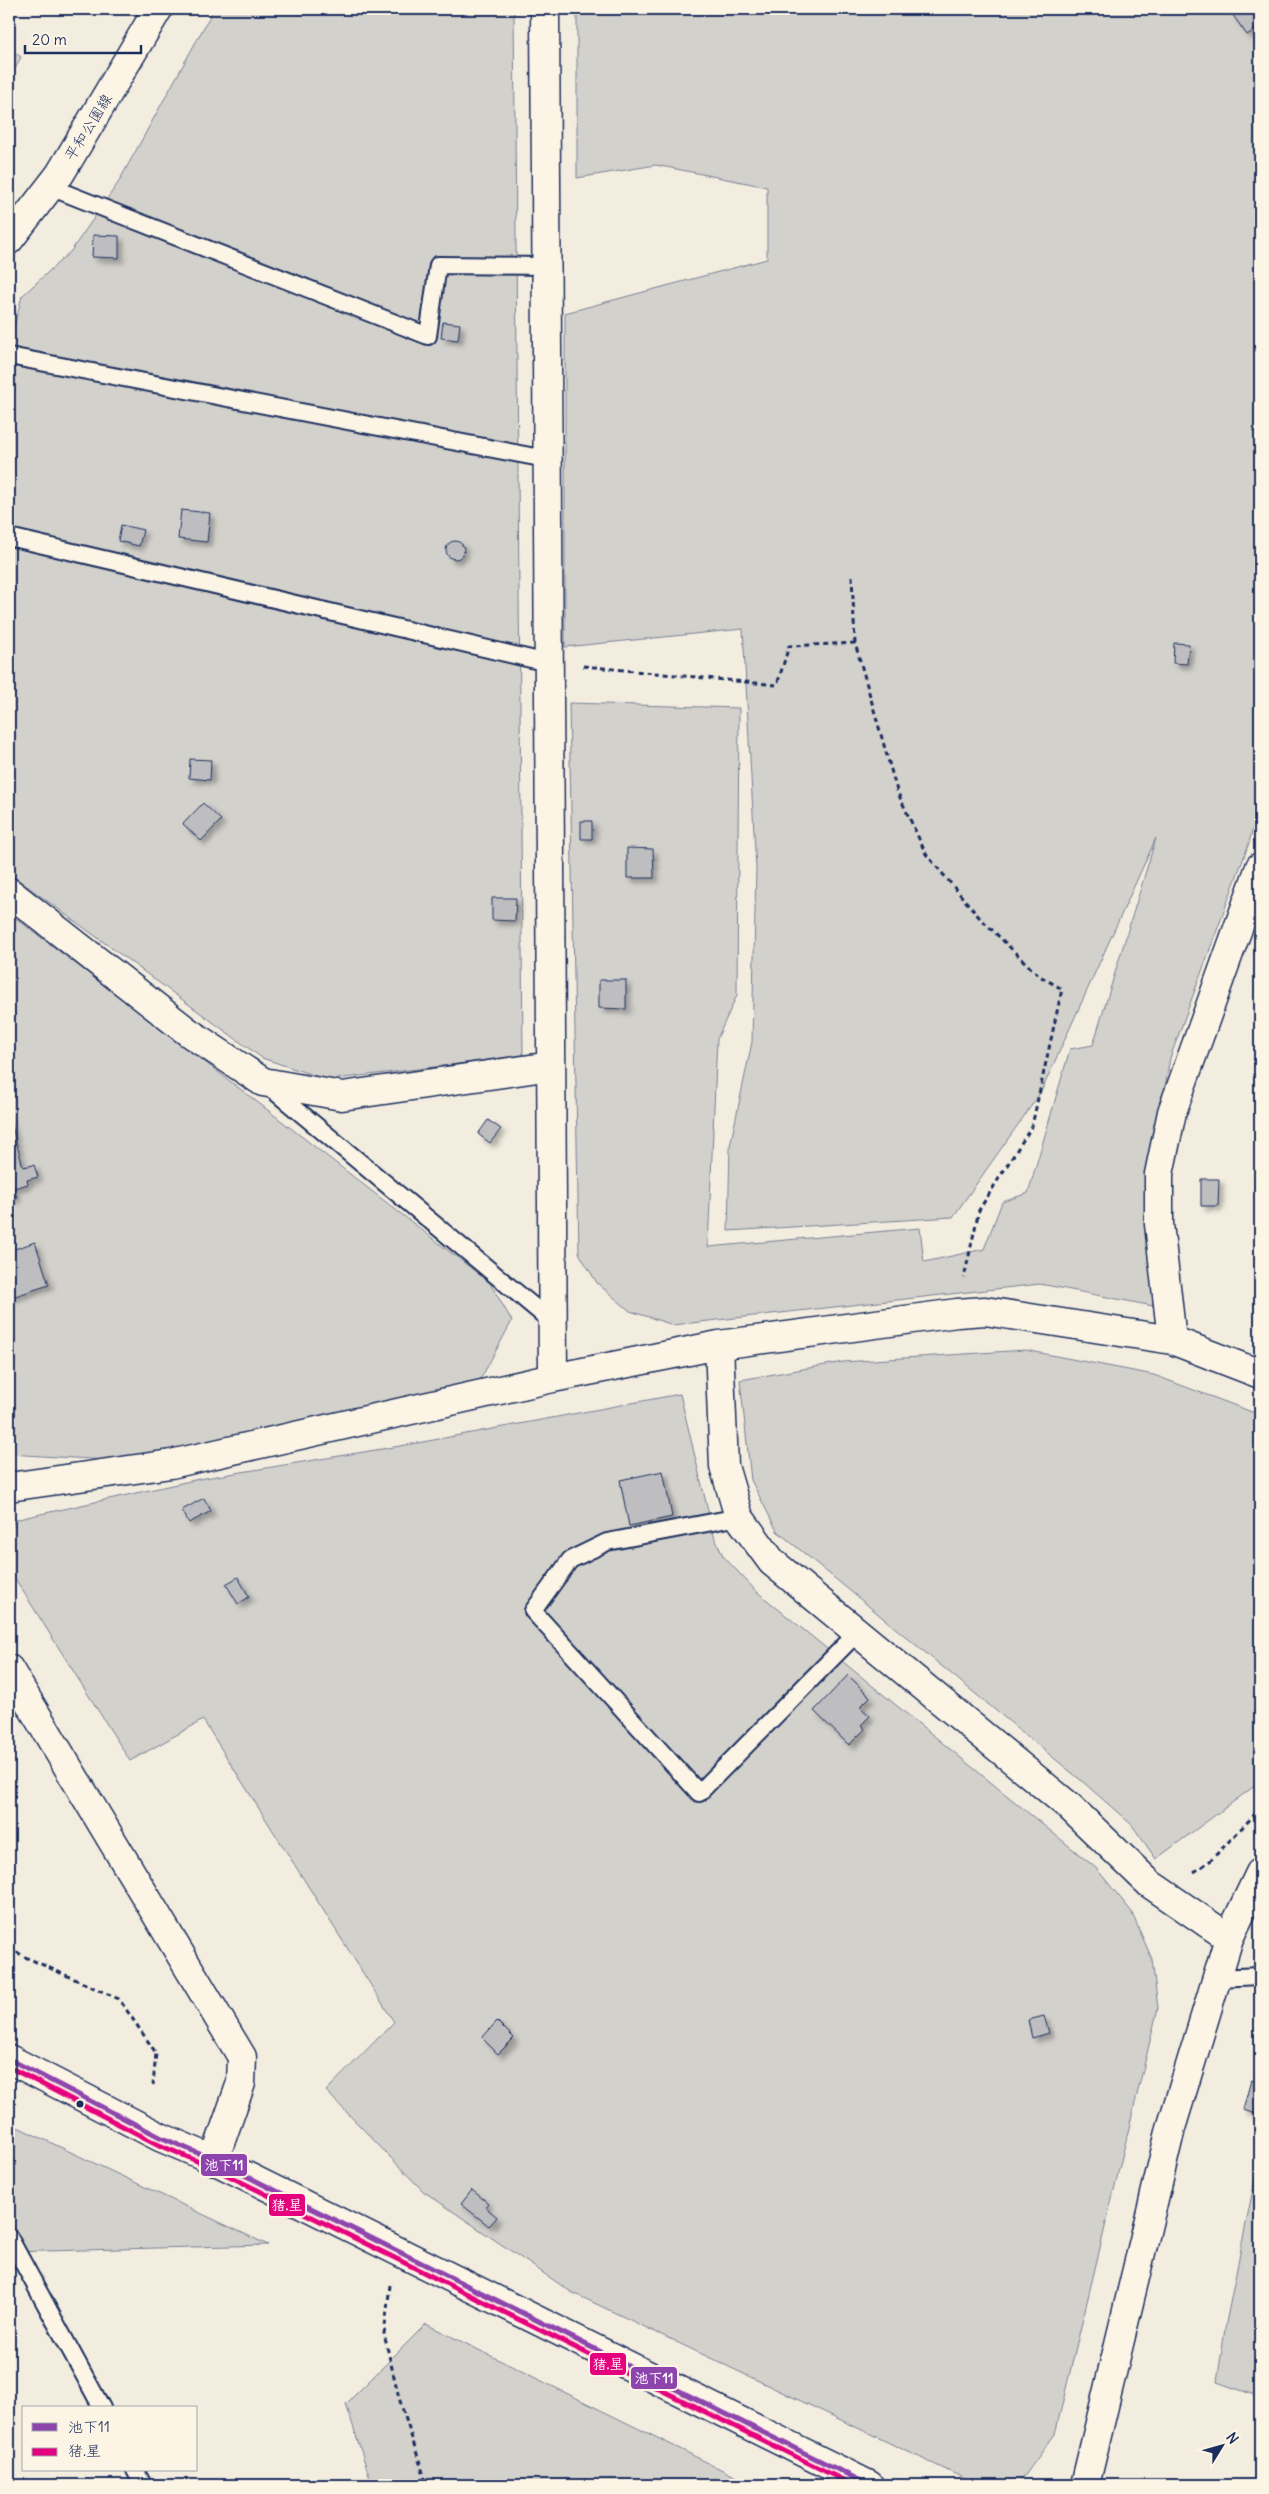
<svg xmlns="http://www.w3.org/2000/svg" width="1269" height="2494" font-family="Delius,'Klee One',sans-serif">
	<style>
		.green { fill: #d3d1cc; stroke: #778095 }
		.building { fill: #bebec0; stroke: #1b2f5e; filter: url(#shadow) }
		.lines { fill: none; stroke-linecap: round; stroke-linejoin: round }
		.lane-casing { stroke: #1b2f5e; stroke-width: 20 }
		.street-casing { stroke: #1b2f5e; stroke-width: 31 }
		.secondary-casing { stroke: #1b2f5e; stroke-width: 31 }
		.path { stroke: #1b2f5e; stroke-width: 3; stroke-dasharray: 5 4; stroke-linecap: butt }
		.lane { stroke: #fcf5e5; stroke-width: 16 }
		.street { stroke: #fcf5e5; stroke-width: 28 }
		.secondary { stroke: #fcf5e5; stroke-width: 28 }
		.bus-1-casing { stroke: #fcf5e5; stroke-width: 9 }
		.bus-2-casing { stroke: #fcf5e5; stroke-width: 9 }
		.bus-1 { stroke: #8e44ad; stroke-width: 5 }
		.bus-2 { stroke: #e5007d; stroke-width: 5 }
		.bus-dot { fill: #1b2f5e; stroke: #fcf5e5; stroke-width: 2 }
		.labels { text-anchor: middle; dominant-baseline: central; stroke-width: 4.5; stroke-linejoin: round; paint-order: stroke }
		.street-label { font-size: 15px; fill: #1b2f5e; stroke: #fcf5e5 }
		.line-badge { stroke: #fcf5e5; stroke-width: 2 }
		.badge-label { font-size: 14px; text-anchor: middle; font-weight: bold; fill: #fff }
	</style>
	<defs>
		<filter id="shadow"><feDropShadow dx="4.5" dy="4.5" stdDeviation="2.5" flood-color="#0004"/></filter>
	</defs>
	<rect width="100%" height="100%" fill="#f3ede0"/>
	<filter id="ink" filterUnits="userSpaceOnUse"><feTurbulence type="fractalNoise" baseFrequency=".02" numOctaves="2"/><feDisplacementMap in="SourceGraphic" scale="10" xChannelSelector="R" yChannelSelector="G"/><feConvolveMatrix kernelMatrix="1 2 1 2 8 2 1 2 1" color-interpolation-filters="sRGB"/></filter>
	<g filter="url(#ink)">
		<path class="green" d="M214,9H514L523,1056L328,1080L262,1058L9,873V346L22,296L71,251L118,183Z
			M577,9H1260V801L1249,843L1170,1058L1151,1167L1153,1306L1040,1284L673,1325L630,1311L597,1283L579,1253L569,703L739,708L737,995L717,1039L708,1247L920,1228L924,1262L984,1249L1002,1202L1028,1193L1070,1049L1093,1045L1156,838L1041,1092L953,1217L728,1231L730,1146L752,1042L756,869L743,629L565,647V313L767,259V187L656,165L577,178Z
			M9,48L21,57L9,81Z
			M9,913L256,1101L490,1283L512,1321L480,1380L171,1464L9,1454Z
			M1025,1350L1154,1375L1260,1415V1782L1156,1859L1132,1825L1083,1782L777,1531L751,1480L740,1380L843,1362Z
			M680,1394L714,1536L723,1556L756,1591L1096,1868L1131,1911L1152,1959L1158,2008L1055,2434L1018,2485H978L571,2292L423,2191L326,2091L394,2022L203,1720L130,1761L9,1569V1538L14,1520L199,1479L412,1444Z
			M9,2123L268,2245L9,2252Z
			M1260,2154V2397L1217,2382L1226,2323Z
			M426,2324L753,2485H372L346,2404Z"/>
		<path class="building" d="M1239,9H1260V26L1247,35L1232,14Z
			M93,235L119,236V258L92,257Z
			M443,322L460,324L458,340L441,338Z
			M181,510L210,513L207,542L178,539Z
			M121,525L143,530L139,546L118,541Z
			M446 550a9 9 0 1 1 18 0a9 9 0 1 1-18 0Z
			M1174,643L1189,644L1187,664L1173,663Z
			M190,759L211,760L210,780L189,778Z
			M203,803L221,820L201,841L183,824Z
			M581,821H592V839H581Z
			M627,848L653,849L654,878H627Z
			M492,898H516L515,921L492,920Z
			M599,980H626V1009L599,1008Z
			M9,1116L23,1167L34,1165L38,1177L27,1180L28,1184L14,1188L17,1197L9,1200Z
			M488,1120L501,1129L490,1143L478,1134Z
			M1201,1179H1219L1218,1206H1201Z
			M35,1242L49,1285L9,1298V1251Z
			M663,1471L672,1517L629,1526L620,1480Z
			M204,1498L211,1511L189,1523L182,1510Z
			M238,1577L249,1597L238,1604L226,1584Z
			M848,1675L870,1697L860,1707L870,1716L861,1725L865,1729L849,1745L814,1711Z
			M1044,2016L1049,2033L1032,2038L1028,2020Z
			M497,2021L514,2038L498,2054L482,2038Z
			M1251,2080L1260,2083V2115L1243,2110Z
			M472,2190L488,2203L485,2207L497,2217L489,2226L461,2204Z"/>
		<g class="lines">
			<defs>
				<path id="lane" d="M50,187L428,336L438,265L545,266
					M9,356L546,459
					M9,537L548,663
					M267,1085L552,1322
					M739,1517L607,1542L570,1560L533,1611L699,1793L857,1633
					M1217,1978L1260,1976
					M9,2237L102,2408
					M135,2470L143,2485"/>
				<path id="street" d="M545,9L553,1378
					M9,892L188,1032L263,1082L342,1096L551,1066
					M1172,1340L1159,1224V1174L1172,1112L1260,867
					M719,1345L724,1466L739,1517L772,1562L1070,1807L1150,1884L1229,1938
					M9,1487L171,1464L553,1378L719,1345L957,1313L985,1311L1172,1340L1260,1374
					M1085,2485L1171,2128L1229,1938L1260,1873"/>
				<path id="secondary" d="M9,240L60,174L158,9
					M9,1669L242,2057L241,2083L214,2160
					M9,2059L160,2137L214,2160L869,2485"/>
			</defs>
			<use href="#lane" class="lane-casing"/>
			<use href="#street" class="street-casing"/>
			<use href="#secondary" class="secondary-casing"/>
			<path class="path" d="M852,576L855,643L897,791L926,854L979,917L1038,975L1062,989L1032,1126L979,1210L964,1278
				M583,666L777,685L789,646L855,643
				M1194,1872L1210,1861L1260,1809
				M9,1947L23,1956L119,1999L156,2053L153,2085
				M390,2285L384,2334L399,2398L427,2485"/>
			<use href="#lane" class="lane"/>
			<use href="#street" class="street"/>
			<use href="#secondary" class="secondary"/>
			<defs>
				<path id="bus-1" d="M9,2059L160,2137L214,2160L869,2485"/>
				<path id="bus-2" d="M9,2067L157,2144L211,2167L853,2485"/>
			</defs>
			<use href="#bus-1" class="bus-1-casing"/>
			<use href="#bus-2" class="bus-2-casing"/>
			<use href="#bus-1" class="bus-1"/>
			<use href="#bus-2" class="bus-2"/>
		</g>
	</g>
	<circle class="bus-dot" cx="80" cy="2104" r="4.5"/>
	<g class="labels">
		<g class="street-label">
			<text transform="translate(88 127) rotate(-58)">平和公園線</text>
		</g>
	</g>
	<g class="line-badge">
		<rect x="200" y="2153" width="48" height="24" rx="5" fill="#8e44ad"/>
		<rect x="268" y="2193" width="38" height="24" rx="5" fill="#e5007d"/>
		<rect x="589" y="2352" width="38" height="24" rx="5" fill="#e5007d"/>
		<rect x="630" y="2366" width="48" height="24" rx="5" fill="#8e44ad"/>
	</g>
	<g class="badge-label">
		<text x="224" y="2170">池下11</text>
		<text x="287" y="2210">猪.星</text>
		<text x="608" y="2369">猪.星</text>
		<text x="654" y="2383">池下11</text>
	</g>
	<rect width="1269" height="2494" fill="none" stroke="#fcf5e5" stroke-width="30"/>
	<rect x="15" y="15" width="1239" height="2464" fill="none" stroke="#1b2f5e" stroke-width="2" filter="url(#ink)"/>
	<rect x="22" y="2406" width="175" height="65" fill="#fcf5e5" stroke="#a2a6af"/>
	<rect x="32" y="2423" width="25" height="8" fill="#8e44ad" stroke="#a2a6af"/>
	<text x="68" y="2432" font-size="15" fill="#1b2f5e">池下11</text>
	<rect x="32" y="2448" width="25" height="8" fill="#e5007d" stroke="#a2a6af"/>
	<text x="68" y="2456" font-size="15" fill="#1b2f5e">猪.星</text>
	<g transform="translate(1222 2446) rotate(53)" stroke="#fcf5e5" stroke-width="4" paint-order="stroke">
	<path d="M0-4L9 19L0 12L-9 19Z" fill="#1b2f5e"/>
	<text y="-8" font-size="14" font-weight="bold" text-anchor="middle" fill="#1b2f5e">N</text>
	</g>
	<path d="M25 45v8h116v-8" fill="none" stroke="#1b2f5e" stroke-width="2.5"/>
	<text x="32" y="45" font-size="15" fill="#1b2f5e" stroke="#fcf5e5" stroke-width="4" paint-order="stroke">20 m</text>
</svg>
